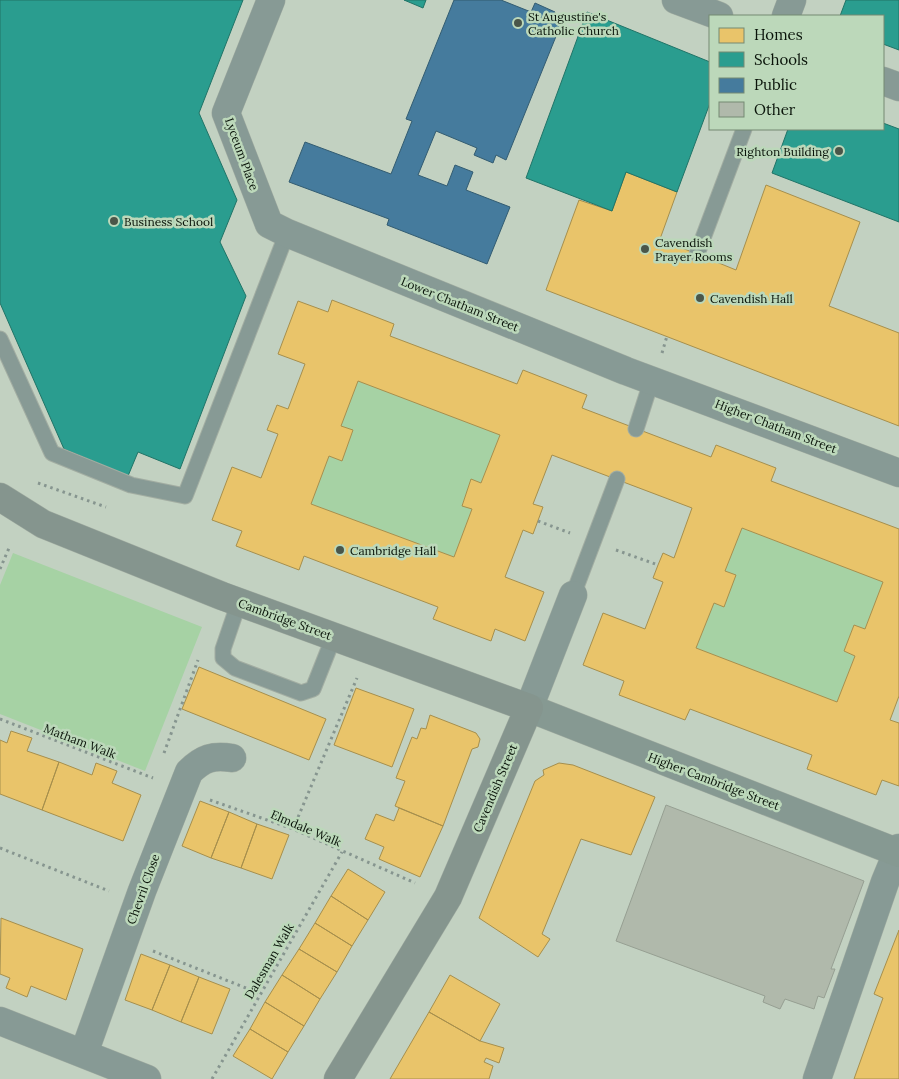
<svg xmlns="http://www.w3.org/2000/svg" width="899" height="1079" font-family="Lora,serif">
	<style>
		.green { fill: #a6d2a4 }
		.homes { fill: #e9c46a; stroke: #a68f4d; fill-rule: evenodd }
		.schools { fill: #2a9d8f; stroke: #207467 }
		.public { fill: #457b9d; stroke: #335c71 }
		.building { fill: #b0b9ab; stroke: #969f92 }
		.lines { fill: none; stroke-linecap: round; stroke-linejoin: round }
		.lane-casing { stroke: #a2ada2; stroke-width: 17 }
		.street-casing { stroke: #a2ada2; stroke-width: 29 }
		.secondary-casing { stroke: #a2ada2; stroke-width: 29 }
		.primary-casing { stroke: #a2ada2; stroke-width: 29 }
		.path { stroke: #86958f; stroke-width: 3; stroke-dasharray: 2.5 4; stroke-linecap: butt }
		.lane { stroke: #879a95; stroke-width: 15 }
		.street { stroke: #879a95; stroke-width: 28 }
		.secondary { stroke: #869992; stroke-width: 28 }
		.primary { stroke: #85958e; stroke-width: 28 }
		.poi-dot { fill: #4a5649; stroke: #bcd8ba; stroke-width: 2 }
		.labels { text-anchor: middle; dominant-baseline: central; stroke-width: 5; stroke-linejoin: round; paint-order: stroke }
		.poi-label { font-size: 12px; fill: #091309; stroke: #bcd8ba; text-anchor: start }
		.street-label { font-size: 12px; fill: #091309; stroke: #bcd8ba }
	</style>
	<rect width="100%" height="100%" fill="#c2d1c1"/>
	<path class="green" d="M358,381L500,435L481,483L471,480L462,505L472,509L454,557L311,504L329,456L342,461L353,430L341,426Z
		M742,528L883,582L865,629L854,625L844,651L855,656L837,702L696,648L714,603L724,606L725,571Z
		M13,553L202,627L145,771L0,714V585Z"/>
	<path class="homes" d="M626,172L677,192L660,239L736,270L766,185L860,222L829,306L899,333V426L546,290L579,200L612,211Z
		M332,300L394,324L390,336L517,384L523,370L587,395L582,408L711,457L716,445L776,468L771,481L899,529V696L890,720L899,723V786L882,780L876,795L807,769L812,755L690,709L685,720L619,695L624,681L583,665L603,613L645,629L663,582L653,578L658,565L663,553L674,558L692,508L552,455L533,504L543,507L533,534L523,530L505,577L544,592L525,641L495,629L491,641L433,619L438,607L304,556L299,570L236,546L242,531L212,520L232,467L261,478L278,434L267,430L277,405L288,409L305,364L278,354L298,301L328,312ZM358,381L500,435L481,483L471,479L462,506L472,509L454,557L311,504L329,456L342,461L353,430L341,426ZM742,528L883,582L865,629L854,625L844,651L855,656L837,702L696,648L714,603L724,607L736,575L725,571Z
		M199,667L326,719L309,760L182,709Z
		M356,688L414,709L392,767L334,745Z
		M430,715L476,733L480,739L478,747L472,749L443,826L395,806L405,781L396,778L412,737L417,739L421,728L426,729Z
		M11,731L32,738L27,751L59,762L42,810L0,794V740L7,743Z
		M59,762L92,775L96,763L117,771L112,783L141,795L123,841L42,810Z
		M559,763L573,765L655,797L631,855L581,839L542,934L550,939L538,957L479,918L535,781L544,775L543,770Z
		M200,801L229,812L211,858L182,846Z
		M399,808L443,826L420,877L379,859L384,847L365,839L376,814L394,821Z
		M229,812L257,824L241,868L211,858Z
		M257,824L289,835L272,879L241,868Z
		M348,869L385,892L368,920L331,896Z
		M331,896L368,920L352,946L315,923Z
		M1,918L83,949L66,1000L31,986L27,997L6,988L10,978L0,974Z
		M315,923L352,946L337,972L299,949Z
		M899,930V1079H854L883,998L874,994Z
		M299,949L337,972L320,999L282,975Z
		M141,954L170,965L152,1010L125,1000Z
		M170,965L199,977L181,1022L152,1010Z
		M282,975L320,999L304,1026L265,1002Z
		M450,975L500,1004L480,1041L429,1012Z
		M199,977L230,989L212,1034L181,1022Z
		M265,1002L304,1026L288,1052L250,1029Z
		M429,1012L480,1041L504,1048L499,1063L486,1058L484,1062L493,1066L489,1079H390Z
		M250,1029L288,1052L272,1079L233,1056Z"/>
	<path class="schools" d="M0,0H243L199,113L237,200L220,242L246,296L180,469L138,452L128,476L64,449L0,303Z
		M404,0H426L423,8Z
		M846,0H899V50L883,44V16H840Z
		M587,12L710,62V103L677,192L626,172L612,211L526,178Z
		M883,123L899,129V222L772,173L788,129H883Z"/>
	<path class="public" d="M454,0H501L531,12L535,3L555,12L551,20L561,24L506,160L496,155L493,163L474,155L477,148L436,131L418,175L447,186L455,165L473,172L466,190L510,207L487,264L387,225L389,219L289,182L305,142L391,174L412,121L406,119Z"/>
	<path class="building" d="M666,805L864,881L831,969H835L824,998L818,996L814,1009L785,999L780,1009L763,1002L765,996L616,941Z"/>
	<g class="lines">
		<defs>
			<path id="lane" d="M697,254L744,129
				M0,339L52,453L131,485L185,496L287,233
				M636,429L652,379
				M573,595L617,479
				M239,602L223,649V658L235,668L301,693L313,689L334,636"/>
			<path id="street" d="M271,0L226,113L269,224L287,233L626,371L899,473
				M676,0L719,16
				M786,16L792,0
				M883,81L899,87
				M529,708L573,595
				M0,1021L147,1079
				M84,1053L142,891L189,772C203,758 213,755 232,758
				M817,1079L885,882L899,848"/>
			<path id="secondary" d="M529,708L899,853"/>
			<path id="primary" d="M0,497L43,524L222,596L529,708L448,897L338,1079"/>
		</defs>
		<use href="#lane" class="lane-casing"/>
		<use href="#street" class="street-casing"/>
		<use href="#secondary" class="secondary-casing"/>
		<use href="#primary" class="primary-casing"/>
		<path class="path" d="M662,353L667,336
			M38,483L106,507
			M538,521L570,533
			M616,550L658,565
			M0,569L9,548
			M0,719L153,778
			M164,753L198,660
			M210,800L293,829L415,883
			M293,829L357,678
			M0,848L109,891
			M153,951L261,994
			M212,1079L342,852"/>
		<use href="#lane" class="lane"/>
		<use href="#street" class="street"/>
		<use href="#secondary" class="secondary"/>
		<use href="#primary" class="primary"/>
	</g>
	<g class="poi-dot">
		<circle cx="518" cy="23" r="5"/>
		<circle cx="839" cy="151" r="5"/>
		<circle cx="114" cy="221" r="5"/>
		<circle cx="645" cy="249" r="5"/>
		<circle cx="700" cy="298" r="5"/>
		<circle cx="340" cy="550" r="5"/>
	</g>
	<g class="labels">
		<g class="poi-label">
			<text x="528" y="16">St Augustine's<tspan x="528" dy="14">Catholic Church</tspan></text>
			<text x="829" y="151" text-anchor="end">Righton Building</text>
			<text x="124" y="221">Business School</text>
			<text x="655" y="242">Cavendish<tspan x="655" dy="14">Prayer Rooms</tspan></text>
			<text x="710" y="298">Cavendish Hall</text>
			<text x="350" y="550">Cambridge Hall</text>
		</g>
		<g class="street-label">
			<text transform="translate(242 154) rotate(70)">Lyceum Place</text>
			<text transform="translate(460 304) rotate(22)">Lower Chatham Street</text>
			<text transform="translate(776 426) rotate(21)">Higher Chatham Street</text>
			<text transform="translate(285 619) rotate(20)">Cambridge Street</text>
			<text transform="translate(80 741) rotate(21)">Matham Walk</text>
			<text transform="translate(714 781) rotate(21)">Higher Cambridge Street</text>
			<text transform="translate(495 788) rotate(-67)">Cavendish Street</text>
			<text transform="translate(306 828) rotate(23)">Elmdale Walk</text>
			<text transform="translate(143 889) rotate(-70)">Chevril Close</text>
			<text transform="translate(269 961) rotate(-60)">Dalesman Walk</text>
		</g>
	</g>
	<rect x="709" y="15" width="175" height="115" fill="#bcd8ba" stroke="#748973"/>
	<rect x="719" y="28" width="25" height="15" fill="#e9c46a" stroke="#748973"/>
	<text x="754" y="40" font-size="15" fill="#091309">Homes</text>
	<rect x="719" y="52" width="25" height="15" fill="#2a9d8f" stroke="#748973"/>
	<text x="754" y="65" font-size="15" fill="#091309">Schools</text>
	<rect x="719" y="78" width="25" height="15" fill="#457b9d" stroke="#748973"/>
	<text x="754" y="90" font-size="15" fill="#091309">Public</text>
	<rect x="719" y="102" width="25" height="15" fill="#b0b9ab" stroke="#748973"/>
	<text x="754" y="115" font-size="15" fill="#091309">Other</text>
</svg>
